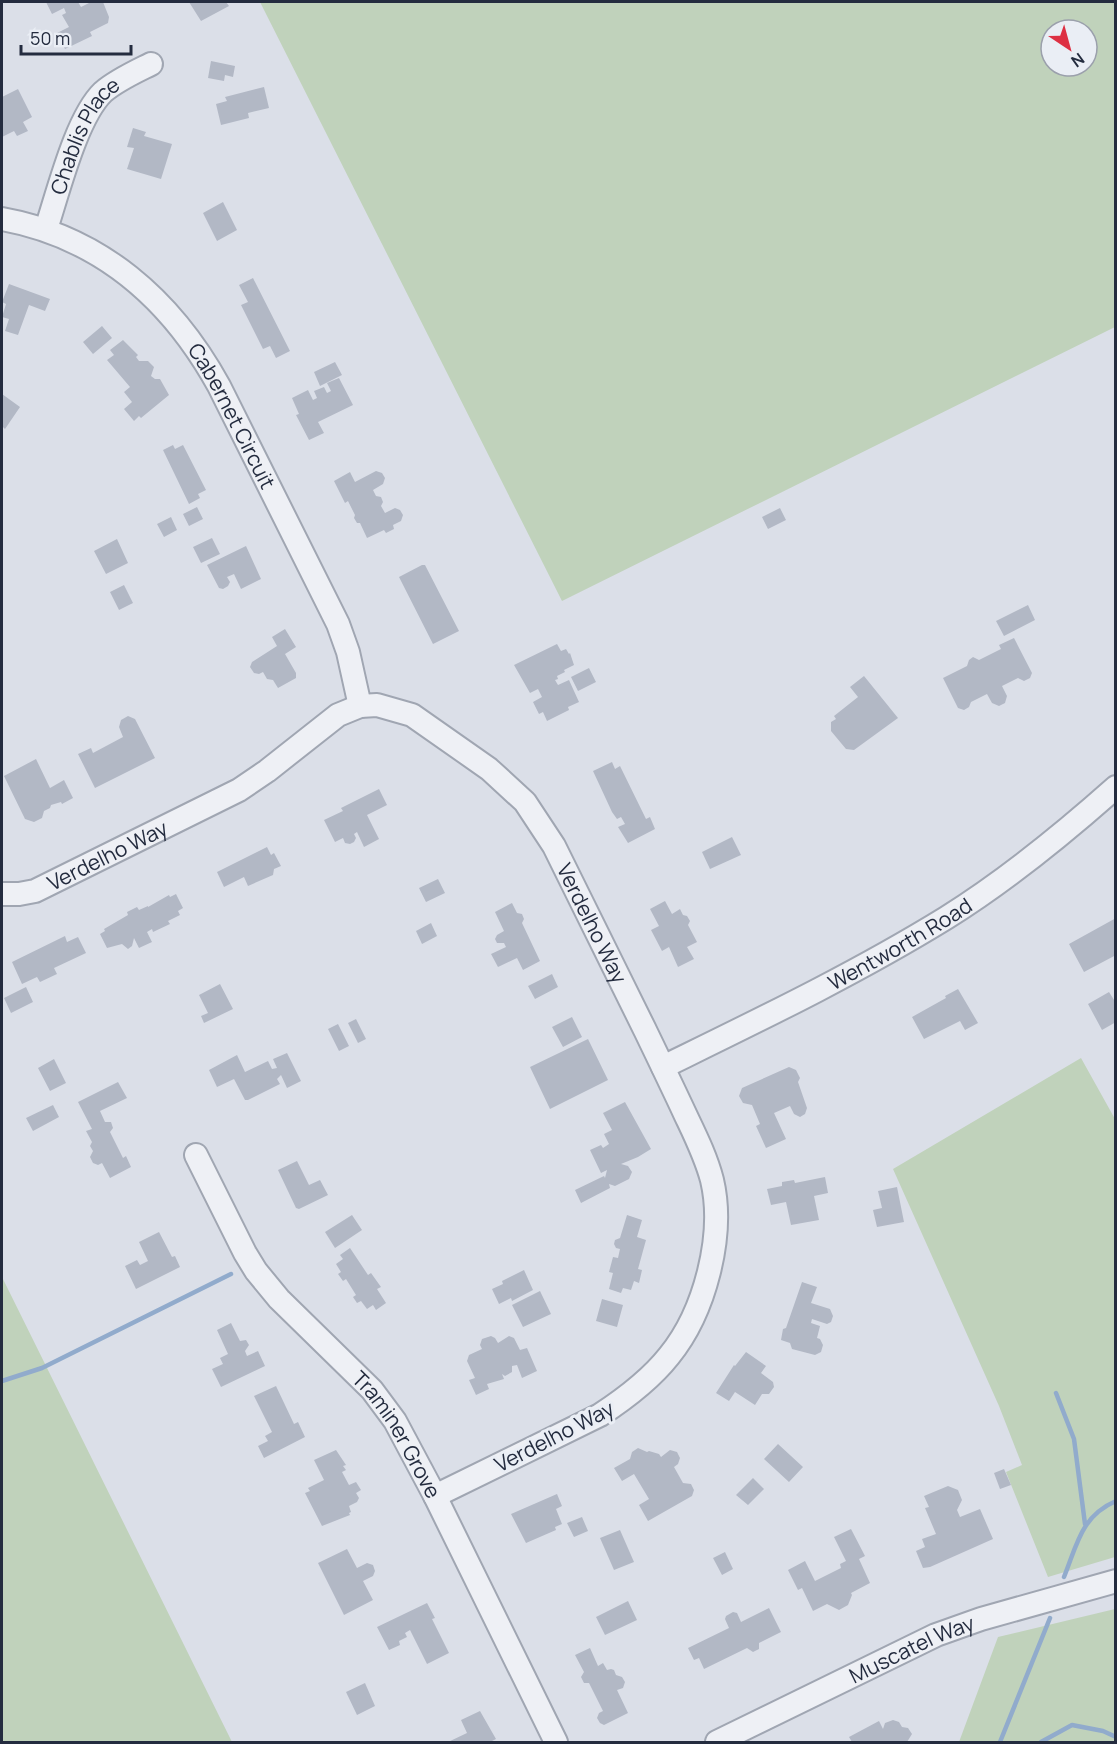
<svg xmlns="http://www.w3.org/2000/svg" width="1117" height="1744" font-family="Manrope,sans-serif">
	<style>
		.green { fill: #c0d2bb; fill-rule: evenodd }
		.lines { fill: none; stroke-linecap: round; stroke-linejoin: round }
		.stream { stroke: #91abcc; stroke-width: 4.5 }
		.building { fill: #b2b8c5 }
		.minor-casing { stroke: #a0a6b2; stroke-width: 26 }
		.minor { stroke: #eef0f5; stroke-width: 22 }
		.labels { text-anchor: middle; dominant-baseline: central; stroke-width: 6; stroke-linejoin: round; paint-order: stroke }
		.street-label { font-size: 21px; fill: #242c3f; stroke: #eaeef5 }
	</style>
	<rect width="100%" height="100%" fill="#dbdfe8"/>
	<path class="green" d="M260,2H1115V327L562,601ZM1051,30H1087V66H1051Z
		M1081,1058L1115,1119V1557L1048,1577L1006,1472L1022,1465L999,1406L893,1169Z
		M2,1277L232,1742H2Z
		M1115,1609V1742H959L998,1637Z"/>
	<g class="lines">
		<path class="stream" d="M2,1381L42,1368L231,1274
			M1056,1393L1074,1439L1085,1524
			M1064,1577C1077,1545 1081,1516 1116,1501
			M1000,1742L1050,1618
			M1041,1742L1072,1725L1103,1731L1116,1737"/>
	</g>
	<path class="building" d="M46,2H78L81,7L91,2H103L109,17L108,23L90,32L92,36L65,49L57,33L69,27L62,15L66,13L64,8L52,14Z
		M189,2H226L229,6L201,21Z
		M211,61L235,66L233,77L225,75L224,81L208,78Z
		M264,87L269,108L248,113L249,118L221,125L216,104L227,101L225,97Z
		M18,89L32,117L23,122L28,131L17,136L14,131L2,137V97Z
		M133,128L146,132L144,136L172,144L161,179L127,169L134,148L127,147Z
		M223,202L237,230L217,241L203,213Z
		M253,278L290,351L276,358L270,346L263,349L241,305L248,302L239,285Z
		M9,284L50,299L45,311L29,305L18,335L5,331L9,319L2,317L6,304L2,302Z
		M102,326L112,338L93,354L83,342Z
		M123,340L138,355L136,357L139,361H148L154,367L151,376L155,379H160L169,395L141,418L139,416L134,421L124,409L132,402L124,392L130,387L107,360L114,355L110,350Z
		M335,362L342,375L320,386L314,372Z
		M339,378L353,405L318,422L324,433L309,440L296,415L299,414L292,398L308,390L313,400L317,398L314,391L324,387L327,393L331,391L327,383Z
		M2,394L20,407L5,429L2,426Z
		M173,445L175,449L183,445L206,490L198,494L200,498L189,504L163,450Z
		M376,471L382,473L385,478L383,484L373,490L376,496L381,497L383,502L381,506L385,513L395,508L400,510L403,515L401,521L393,525L394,529L386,533L384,530L367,538L360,523H357L354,518L355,515L348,501L345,503L334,481L350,472L355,482Z
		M197,507L203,519L189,526L183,514Z
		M780,508L786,520L768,529L762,517Z
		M171,517L177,530L164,537L157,524Z
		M212,538L220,554L201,563L193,547Z
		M117,539L128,563L106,574L94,551Z
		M246,546L261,579L241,589L234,574L227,577L230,582L228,586L223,589L219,588L207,565Z
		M422,565H425L459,631L433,644L399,577Z
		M124,585L133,603L119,610L110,592Z
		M1028,605L1035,620L1004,636L996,621Z
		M285,629L296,647L285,654L296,673V678L278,688L273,680L267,679L263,672L259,674L254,673L250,667L252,662L277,646L272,637Z
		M1014,638L1032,673L1030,678L1024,681L1018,678L1002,686L1007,696L1005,703L999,706L992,703L987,694L971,702L969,707L964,710L958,708L943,678L967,666L969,660L973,657L979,660L1001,649L999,645Z
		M557,644L561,651L566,649L569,654L570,653L574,665L564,670L565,672L557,676L558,679L555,680L558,685L569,680L579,702L568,707L569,710L547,721L543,712L539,714L533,702L542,697L538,689L530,693L514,665Z
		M589,668L596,682L578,691L571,677Z
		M864,676L898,718L854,750L846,749L831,731V722L836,719L834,716L858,697L850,687Z
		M128,716L135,719L155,758L95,788L78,754L91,748L93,753L123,737L119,727L121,720Z
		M36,759L50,788L64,780L73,798L62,804L61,802L51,805L50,808L44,811L42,818L34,822L25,819L4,776Z
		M612,762L615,769L620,766L646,819L650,817L655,829L628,843L618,827L625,824L621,817L617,819L612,812L593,771Z
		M379,789L387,805L367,815L379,839L364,847L357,832L354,834L356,838L354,842L350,844L345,843L343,838L335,842L324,820L343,811L341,808Z
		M732,837L741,855L710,869L702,852Z
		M267,847L271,855L274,853L281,866L274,869L273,875L248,886L244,877L224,887L217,872Z
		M438,879L445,893L426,902L419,888Z
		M176,894L183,908L178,911L180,915L168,921L170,924L153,932L152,929L147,932L152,942L139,948L134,938L132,946L128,949L122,944L107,948L100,934L105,931L104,929L128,915L127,912L137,907L139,910L148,906V907L169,895L170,897Z
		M665,901L672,914L680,909L683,915L687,916L690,921L688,925L697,942L687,947L694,959L678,967L669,947L662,951L651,930L659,926L650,909Z
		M512,903L517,913L522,914L524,919L522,923L540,961L523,970L517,958L498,967L491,954L506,947L504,943H497L495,939L497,935L504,931L495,912Z
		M1116,918V955L1084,972L1069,944Z
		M431,923L437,936L422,944L416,931Z
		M65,936L67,942L78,937L86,953L54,968L57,974L40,982L37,977L22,984L12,962Z
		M552,974L558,987L535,999L528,986Z
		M220,984L233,1009L204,1023L201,1016L208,1013L199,995Z
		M26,987L33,1002L11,1013L4,998Z
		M958,989L978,1023L965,1030L960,1021L924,1039L912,1017L946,998L945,996Z
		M1109,992L1116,1003V1022L1102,1030L1088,1004Z
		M572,1017L582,1037L563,1047L552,1027Z
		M356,1019L366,1039L358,1043L348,1023Z
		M338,1024L349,1046L339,1051L328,1029Z
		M588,1039L608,1080L550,1109L530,1067Z
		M287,1053L301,1081L287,1088L281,1075L277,1079L280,1084L248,1100H245L234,1079L217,1087L209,1070L237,1055L245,1072L268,1061L272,1069L277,1068L273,1059Z
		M54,1059L66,1083L50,1091L38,1068Z
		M789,1067L796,1070L800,1078L798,1082L807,1108L805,1114L800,1117L794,1114L790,1106L774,1113L786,1139L766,1148L756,1126L760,1124L752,1105L743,1103L739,1096L742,1088Z
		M118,1082L127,1098L100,1111L105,1122H111L113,1128L110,1132L123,1158L126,1156L131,1167L110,1178L102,1163L98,1165L93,1163L90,1157L93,1151L90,1146L92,1142L86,1131L92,1129L78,1102Z
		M625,1102L651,1149L638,1157L621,1164L628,1166L632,1172L629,1179L615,1186L609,1184L610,1188L581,1203L575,1190L604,1176L605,1178L607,1170L601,1173L590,1150L601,1145L603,1148L609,1144L604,1134L612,1130L603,1113Z
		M53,1105L59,1117L33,1131L26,1118Z
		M297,1161L309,1185L320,1180L328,1195L299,1209L296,1208L278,1170Z
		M825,1177L828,1193L814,1196L819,1220L791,1225L786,1202L771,1205L767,1189L782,1186V1182L794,1180L795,1183Z
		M897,1187L904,1222L877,1227L873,1210L882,1208L878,1191Z
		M352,1215L362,1230L335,1248L325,1232Z
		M627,1215L642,1220L637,1237L646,1240L638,1269L642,1270L639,1283L634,1281L631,1290L623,1288L621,1293L609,1289L613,1273L609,1272L613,1257L618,1258L620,1249L616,1248L614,1244L615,1240L620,1238Z
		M159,1232L172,1257L175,1256L180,1267L136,1289L125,1266L137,1260L140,1265L148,1261L139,1242Z
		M350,1248L368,1275L371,1273L381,1287L377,1289L386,1303L376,1310L373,1305L367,1309L361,1301L357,1303L353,1297L356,1295L346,1279L343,1281L338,1274L341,1272L336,1264L343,1259L340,1255Z
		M524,1270L533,1290L512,1301L511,1298L499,1304L492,1289L503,1284L502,1281Z
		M802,1282L817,1287L811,1303L830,1309L833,1316L831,1322L827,1324L812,1319L811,1323L820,1326L817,1338L820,1339L823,1345L821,1352L815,1355L792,1349L790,1343L781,1340L783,1329L786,1328Z
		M540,1291L551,1314L523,1327L512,1305Z
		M602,1299L623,1305L617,1327L596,1321Z
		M231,1323L240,1341L246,1340L249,1345L245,1351L247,1356L258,1351L265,1366L221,1387L212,1369L223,1364L220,1358L228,1354L217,1330Z
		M491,1336L495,1338L498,1343L509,1336L514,1338L520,1350L527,1348L537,1371L522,1378L517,1365L512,1366V1372L505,1376L502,1374L504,1379L487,1384L489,1389L476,1395L469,1380L475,1378L467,1361L469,1355L482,1349L480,1345L482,1339Z
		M746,1352L766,1366L761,1373L773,1382L774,1387L769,1394H762L755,1405L735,1392L729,1401L716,1393L734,1365L735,1366Z
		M276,1386L294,1424L298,1422L305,1437L264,1458L258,1446L268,1441L265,1436L272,1432L254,1396Z
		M778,1444L803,1467L789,1482L764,1459Z
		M638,1448L647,1452L649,1451L659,1454L661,1457L670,1450L677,1452L680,1458L678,1464L674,1467L683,1483L691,1484L694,1490L692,1496L648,1521L639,1505L649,1499L634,1474L622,1481L614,1468L630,1459L632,1452Z
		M336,1450L346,1465L343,1466L346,1470L342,1472L349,1485L356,1482L361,1490L356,1493L359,1498L357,1502L349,1506L351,1512L349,1513L350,1515L322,1526L305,1493L310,1491L308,1488L324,1480L314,1460Z
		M1004,1469L1011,1485L1000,1489L994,1473Z
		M753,1478L764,1489L748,1505L736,1495Z
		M948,1486L958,1490L962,1500L957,1510L960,1517L980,1509L993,1539L930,1567L923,1568L916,1551L925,1547L922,1539L936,1534L925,1508L929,1507L924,1496Z
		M557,1494L562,1506L556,1509L562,1524L555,1527L556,1530L526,1543L511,1514Z
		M582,1517L588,1531L574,1537L567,1523Z
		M851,1529L865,1556L859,1559L870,1583L851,1593L852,1595L848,1605L839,1610L827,1604L813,1611L802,1588L798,1590L788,1570L805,1561L815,1581L841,1568L840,1564L846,1561L834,1537Z
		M620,1530L634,1562L614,1570L600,1538Z
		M347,1549L357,1568L367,1563L373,1565L375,1571L373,1576L363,1581L373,1600L344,1615L318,1563Z
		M725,1552L733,1569L722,1575L713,1558Z
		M628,1601L637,1620L605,1635L596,1617Z
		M427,1603L435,1618L432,1619L449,1653L427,1664L410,1630L405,1633L407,1637L399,1641L400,1645L389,1650L377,1627Z
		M769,1608L781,1632L759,1643V1649L753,1652L747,1648L704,1669L699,1658L694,1660L688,1648L729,1628L725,1619L726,1616L733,1612L737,1613L741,1622Z
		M590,1648L598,1666L603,1663L607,1670L611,1669L614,1670L616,1675L622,1677L625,1682L623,1688L617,1690L628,1713L604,1725L600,1723L597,1718L599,1713L603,1711L589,1683H584L581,1677L584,1672L575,1655Z
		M365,1683L375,1706L357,1715L346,1692Z
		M480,1711L496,1739L490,1742H448L467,1733L461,1720Z
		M893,1720L899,1722L902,1727L908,1728L912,1734L907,1742H852L849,1737L879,1721L883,1729L885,1723Z"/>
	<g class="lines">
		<defs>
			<g id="minor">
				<path id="s1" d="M2,219C100,237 171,299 219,386L338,624L348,652L360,706"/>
				<path id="s2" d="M46,229C58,193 76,118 103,92C117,80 135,72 151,64"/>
				<path id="s3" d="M2,894H19L35,891L239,790L267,771L338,715L360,706L377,705L412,715L489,769L525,802L554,846C585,908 615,969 645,1030C659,1059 673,1088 686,1116C696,1137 706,1157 712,1180C725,1235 705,1312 669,1356C650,1380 626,1398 600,1415L435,1496"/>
				<path id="s4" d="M663,1067C759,1020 855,974 946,918C1007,880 1062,835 1116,787"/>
				<path id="s5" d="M196,1155L245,1253L256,1271L279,1299L372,1390L395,1421L435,1496L556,1742"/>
				<path id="s6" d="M717,1742L936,1635L981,1619L1116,1581"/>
			</g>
		</defs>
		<use href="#minor" class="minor-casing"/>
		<use href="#minor" class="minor"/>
	</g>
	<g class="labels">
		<g class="street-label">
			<text stroke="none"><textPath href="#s2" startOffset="102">Chablis Place</textPath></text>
			<text stroke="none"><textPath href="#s1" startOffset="316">Cabernet Circuit</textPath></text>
			<text stroke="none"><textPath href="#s3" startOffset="114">Verdelho Way</textPath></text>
			<text stroke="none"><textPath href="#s3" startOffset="744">Verdelho Way</textPath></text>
			<text stroke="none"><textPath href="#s4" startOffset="267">Wentworth Road</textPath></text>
			<text stroke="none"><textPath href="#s5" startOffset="348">Traminer Grove</textPath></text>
			<text transform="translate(554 1436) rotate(-27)">Verdelho Way</text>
			<text stroke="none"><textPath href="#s6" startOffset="216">Muscatel Way</textPath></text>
		</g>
	</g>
	<rect width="1117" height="1744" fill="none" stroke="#242c3f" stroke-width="6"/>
	<g transform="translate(1069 48) rotate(144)"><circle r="28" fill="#eaeef5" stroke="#9ba0ac" stroke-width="1.5"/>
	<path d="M0-4.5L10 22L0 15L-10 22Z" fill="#dd3043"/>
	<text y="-9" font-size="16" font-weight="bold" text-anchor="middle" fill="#242c3f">N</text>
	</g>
	<path d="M21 45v9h110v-9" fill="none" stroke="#242c3f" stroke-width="3"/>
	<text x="30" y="45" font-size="18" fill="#242c3f" stroke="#eaeef5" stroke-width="4.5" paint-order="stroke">50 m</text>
</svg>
